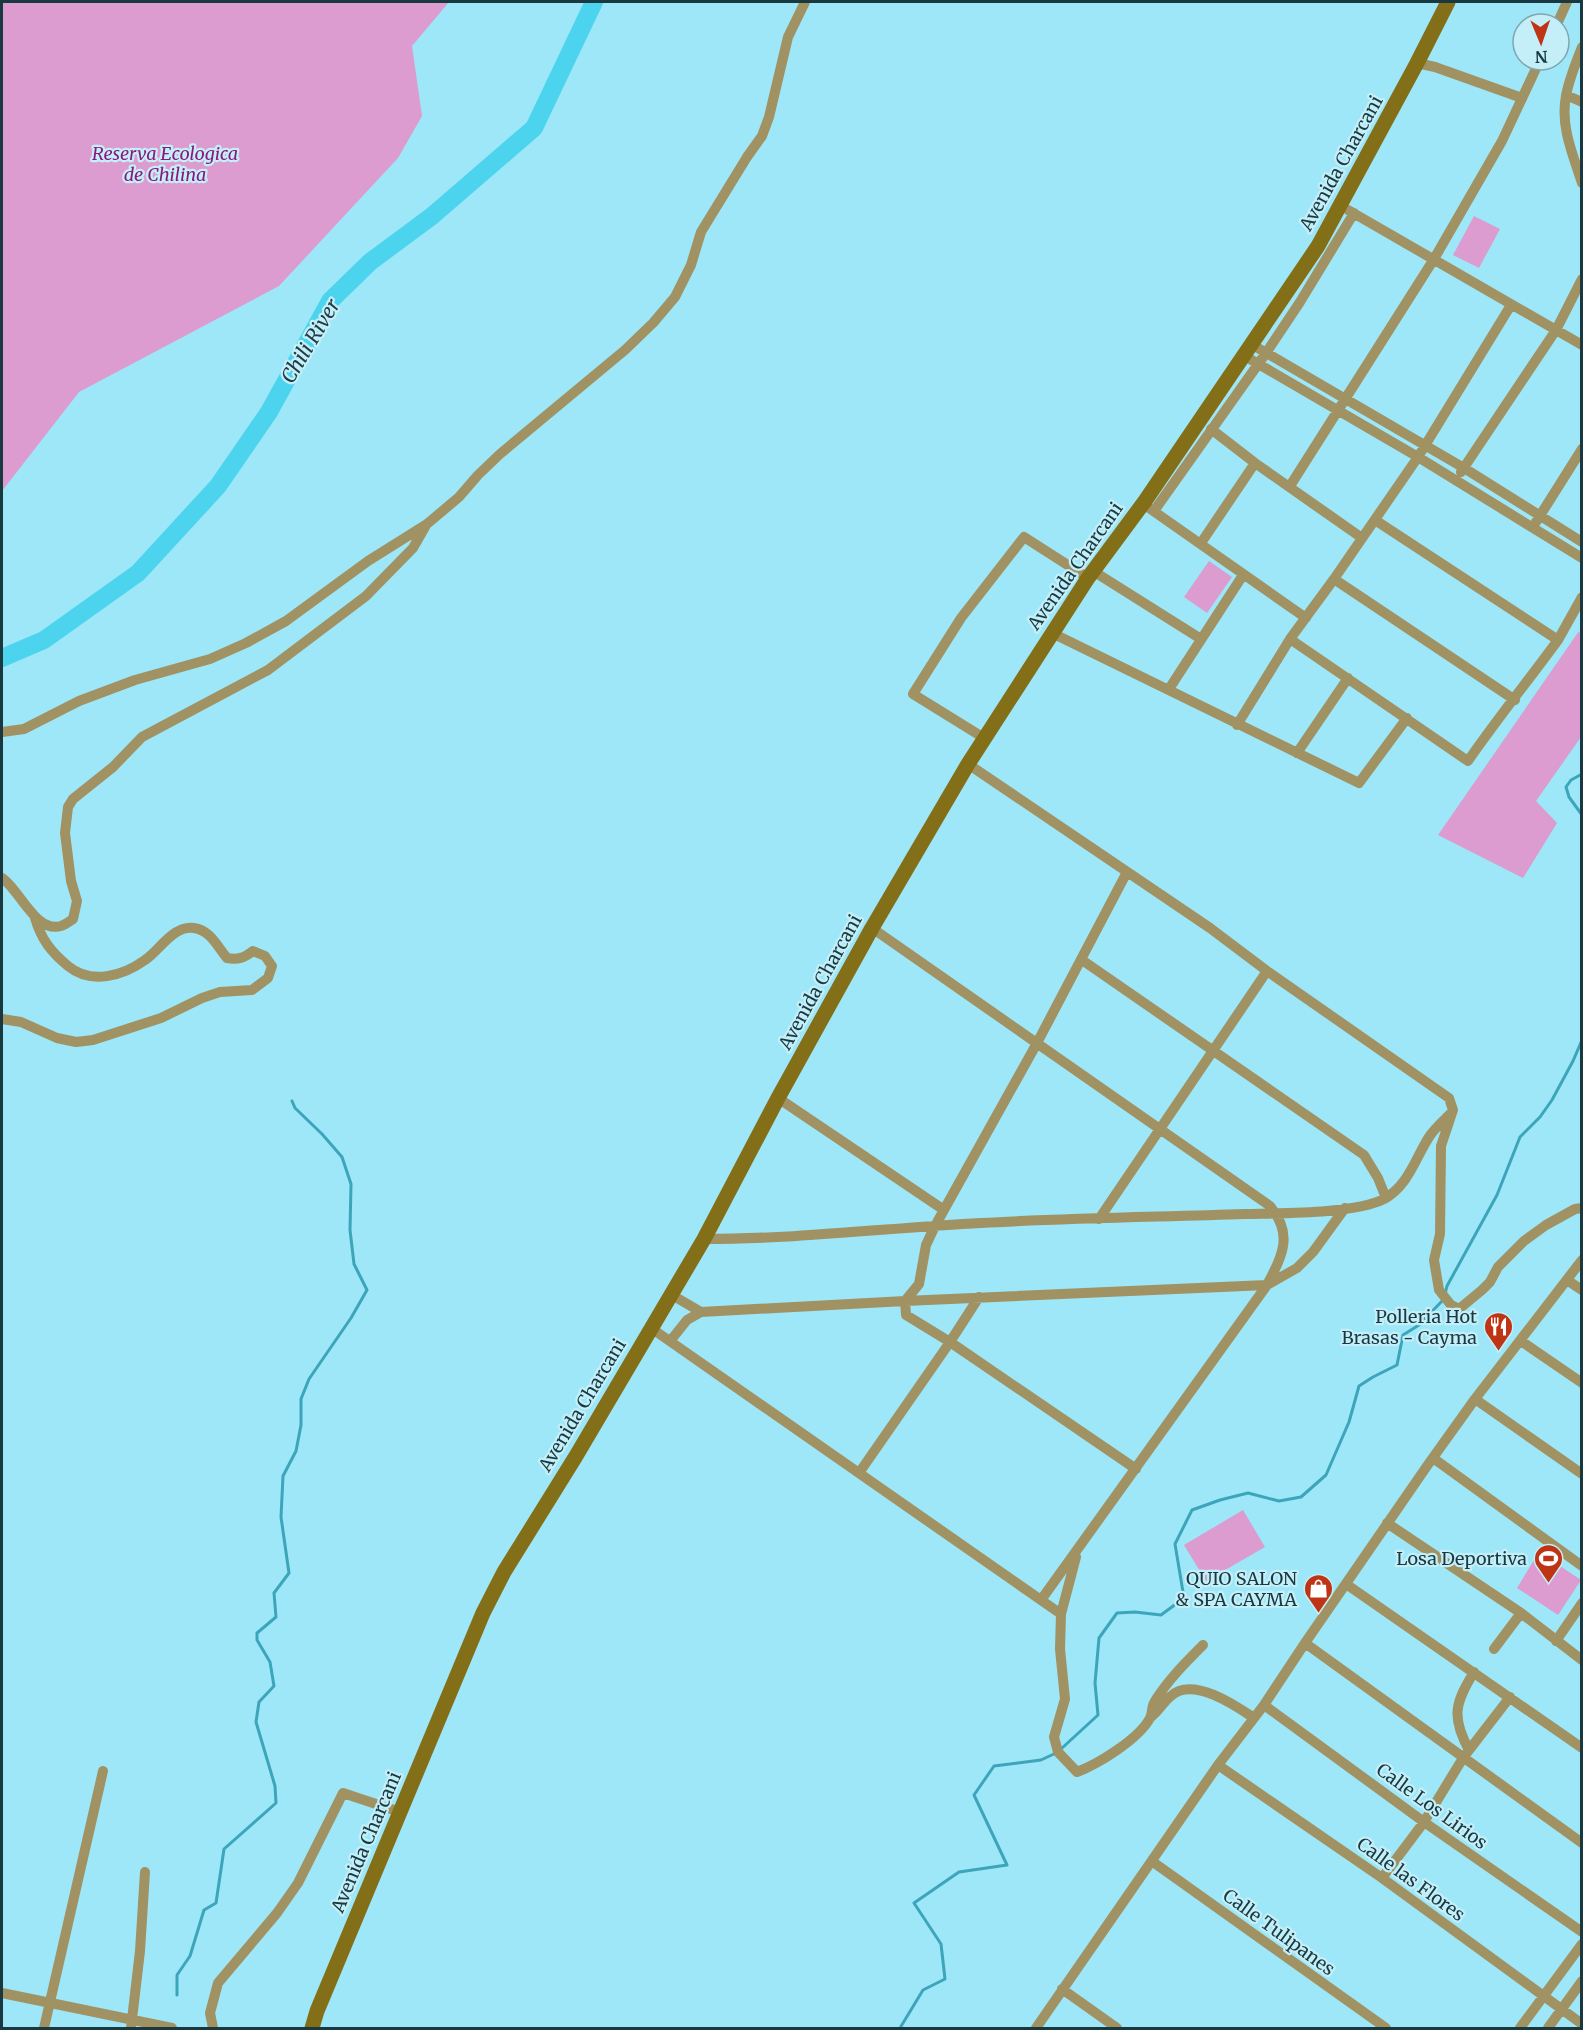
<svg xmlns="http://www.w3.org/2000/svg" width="1583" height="2030" font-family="Merriweather,serif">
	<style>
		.green { fill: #dc9ccf }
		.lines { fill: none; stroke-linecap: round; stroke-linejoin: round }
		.stream { stroke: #3da5ba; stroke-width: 3 }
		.river { stroke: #4cd4ef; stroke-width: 18 }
		.street { stroke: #a09262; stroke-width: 10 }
		.secondary { stroke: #846f19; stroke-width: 15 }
		.labels { text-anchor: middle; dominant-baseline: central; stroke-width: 4.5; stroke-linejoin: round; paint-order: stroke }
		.park-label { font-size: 18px; font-style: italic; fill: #8b197d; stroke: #c4eff9 }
		.street-label { font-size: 18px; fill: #19383f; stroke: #c4eff9 }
		.poi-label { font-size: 18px; fill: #19383f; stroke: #c4eff9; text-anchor: end }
		.water-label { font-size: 20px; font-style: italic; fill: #203d43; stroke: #c4eff9 }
	</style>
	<rect width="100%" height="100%" fill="#9de7f8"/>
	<path class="green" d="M2,2H449L412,46L422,116L398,158L279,286L79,392L2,491Z
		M1474,216L1500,229L1479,268L1453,255Z
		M1209,561L1232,577L1207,613L1184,597Z
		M1579,631L1582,640L1581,737L1536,801L1557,823L1523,878L1438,835Z
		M1243,1510L1265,1547L1206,1581L1184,1545Z
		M1539,1552L1581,1580L1558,1615L1517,1588Z"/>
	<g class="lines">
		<path class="stream" d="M1582,774L1571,780L1566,787L1569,797L1582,815
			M1582,904V935
			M1445,1294L1447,1286L1497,1195L1520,1137L1540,1117L1552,1100L1573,1061L1582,1040
			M1061,1749L1098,1715L1095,1683L1099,1638L1117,1613L1135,1612L1161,1615L1184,1598L1175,1544L1192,1510L1220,1500L1248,1493L1279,1501L1301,1497L1326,1475L1349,1422L1359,1386L1373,1377L1397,1365L1403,1335L1419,1325L1443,1300
			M177,1995V1975L190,1956L204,1910L216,1903L224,1849L276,1803L275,1786L256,1722L259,1702L274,1686L270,1662L257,1640V1633L276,1617L274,1593L289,1573L281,1517L283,1476L296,1451L301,1425V1399L309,1379L351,1318L367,1290L354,1264L350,1230L351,1184L342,1157L322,1134L295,1108L292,1101
			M900,2028L923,1990L945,1979L941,1944L914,1903L959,1872L1007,1865L974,1795L994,1766L1041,1760L1056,1753"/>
		<path class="river" d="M2,658L44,640L138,573L218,486L269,412L330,301L370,262L432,216L534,128L594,2"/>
		<path class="street" d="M1557,24L1567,2
			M1582,47C1576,63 1569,79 1566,96C1560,126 1573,155 1582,183
			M1417,63L1435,67L1522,98
			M1566,95L1582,102
			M1348,210L1582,345
			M1251,344L1464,468L1582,542
			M1243,355L1418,457L1582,558
			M1211,429L1255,463L1362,538
			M1461,472L1556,330L1582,279
			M1290,486L1434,259L1502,141L1540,60
			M1149,508L1306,618
			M1154,511L1266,353L1300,302L1354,213
			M1536,522L1582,449
			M1201,543L1255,463
			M1093,571L1201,639
			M1334,579L1515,700
			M1052,633L1359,783L1407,718
			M1290,639L1468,761C1497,719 1528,681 1558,640L1375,520
			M1558,640L1582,597
			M1169,689L1243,575
			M1237,725L1290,639L1334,579L1418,457L1511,305
			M2,732L24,729L79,701L135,680L210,659L246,643L286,621L368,561L427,524L459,497L478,475L500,454L625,350L653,323L675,297L691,265L701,232L747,157L762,136L769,117L788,37L805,2
			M984,738L913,694L961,618L1024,537L1088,578
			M1297,753L1348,678
			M968,764L1210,928L1267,971L1449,1098L1453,1110L1441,1146L1440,1234L1434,1260L1439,1290L1451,1305L1459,1309L1482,1290L1490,1282L1498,1267L1524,1241L1546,1225L1575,1209L1582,1208
			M1127,872L1037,1043L935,1226L926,1245L919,1284L905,1301L906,1315L950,1342L1136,1469
			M2,878C20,890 35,933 61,926C65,925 70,921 73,919L77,901L71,881L65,833L68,807L73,799L113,767L142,737L268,670L366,596L413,548L425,527
			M872,928L1270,1206C1294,1235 1282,1256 1267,1285L1041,1600
			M1082,960L1364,1155L1378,1178L1386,1198
			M2,1019L21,1022L57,1038L76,1042L93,1040L161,1018L202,998L220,992L252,990L268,978L272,966L265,956L253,951C244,958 238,960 227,958C217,946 210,930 194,928C173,925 160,950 145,960C123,976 91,985 68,966C51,952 41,939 35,918
			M778,1098L944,1210
			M1099,1219L1267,971
			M704,1239C797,1239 888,1228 981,1223C1069,1218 1157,1217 1245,1214C1280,1213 1354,1214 1384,1199C1408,1186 1415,1159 1429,1137C1434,1129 1443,1121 1450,1114
			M1567,1280L1582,1290
			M672,1295L701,1312
			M651,1328L1061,1614
			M671,1340L687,1320L701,1312L905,1301L1267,1285L1297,1268L1313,1252L1345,1208
			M1521,1341L1582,1383
			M1475,1399L1582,1474
			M1433,1458L1582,1566
			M859,1473L950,1342L979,1297
			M1387,1523L1521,1613L1582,1660
			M1076,1557L1061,1614L1060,1649L1065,1699L1054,1737L1058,1752L1077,1772C1098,1764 1139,1739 1150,1718C1153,1713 1151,1706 1155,1701C1168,1680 1186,1662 1203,1645
			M1346,1584L1582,1748
			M1556,1641L1582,1603
			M1305,1643L1582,1843
			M1494,1649L1521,1613
			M1264,1705L1424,1822L1582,1932
			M1151,1717C1159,1711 1163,1702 1171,1696C1192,1676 1235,1705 1254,1718
			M1469,1750C1451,1717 1455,1703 1474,1672
			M1218,1765L1382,1878L1582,2024
			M1153,1862L1386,2028
			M1382,1878L1424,1822L1463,1758L1510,1697
			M1062,1989L1117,2028
			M2,1993L172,2028
			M44,2028L103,1771
			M131,2028L140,1951L145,1872
			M213,2028L210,2013L218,1983L277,1913L298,1883L343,1793L400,1812
			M1036,2028L1218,1765L1264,1705L1305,1643L1427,1466L1475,1399L1582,1260
			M1520,2028L1582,1944
			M1548,2028L1582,1981"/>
		<path class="secondary" d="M312,2028L317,2011L483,1613L504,1572L576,1456L704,1239L778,1098L872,928L968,764L1088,578L1145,501L1318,246L1417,63L1448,2"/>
	</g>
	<defs>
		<symbol id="restaurant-pin" viewBox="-11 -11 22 30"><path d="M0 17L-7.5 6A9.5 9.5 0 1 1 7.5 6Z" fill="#bf3414" stroke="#c4eff9"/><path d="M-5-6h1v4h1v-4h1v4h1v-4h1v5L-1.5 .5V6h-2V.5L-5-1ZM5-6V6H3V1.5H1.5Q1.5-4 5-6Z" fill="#fff"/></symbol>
		<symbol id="stadium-pin" viewBox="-11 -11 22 30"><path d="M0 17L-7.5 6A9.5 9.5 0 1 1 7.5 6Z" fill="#bf3414" stroke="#c4eff9"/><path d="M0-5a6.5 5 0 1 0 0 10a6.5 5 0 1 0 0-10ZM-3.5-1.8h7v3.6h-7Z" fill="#fff"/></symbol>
		<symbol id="shop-pin" viewBox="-11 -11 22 30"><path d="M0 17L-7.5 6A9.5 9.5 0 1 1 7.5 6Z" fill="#bf3414" stroke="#c4eff9"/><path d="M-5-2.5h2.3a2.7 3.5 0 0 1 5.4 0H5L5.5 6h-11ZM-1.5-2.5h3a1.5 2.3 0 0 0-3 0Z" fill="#fff"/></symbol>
	</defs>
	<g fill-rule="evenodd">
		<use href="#restaurant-pin" x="1482" y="1310" width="33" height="45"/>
		<use href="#stadium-pin" x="1532" y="1542" width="33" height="45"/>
		<use href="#shop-pin" x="1302" y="1572" width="33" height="45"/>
	</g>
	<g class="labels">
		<g class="park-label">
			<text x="165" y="153">Reserva Ecologica<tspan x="165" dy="21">de Chilina</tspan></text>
		</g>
		<g class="street-label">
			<text transform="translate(1341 163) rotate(-61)">Avenida Charcani</text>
			<text transform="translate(1075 566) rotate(-55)">Avenida Charcani</text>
			<text transform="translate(820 982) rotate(-61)">Avenida Charcani</text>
			<text transform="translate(582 1405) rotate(-59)">Avenida Charcani</text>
			<text transform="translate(1432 1806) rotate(36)">Calle Los Lirios</text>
			<text transform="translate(366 1842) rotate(-67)">Avenida Charcani</text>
			<text transform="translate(1411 1879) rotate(36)">Calle las Flores</text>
			<text transform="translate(1279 1932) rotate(36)">Calle Tulipanes</text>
		</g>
		<g class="poi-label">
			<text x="1477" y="1316">Polleria Hot<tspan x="1477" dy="21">Brasas - Cayma</tspan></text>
			<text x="1527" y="1558">Losa Deportiva</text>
			<text x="1297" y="1578">QUIO SALON<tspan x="1297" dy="21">&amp; SPA CAYMA</tspan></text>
		</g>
		<g class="water-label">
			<text transform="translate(310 341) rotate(-59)">Chili River</text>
		</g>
	</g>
	<rect width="1583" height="2030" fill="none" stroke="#19383f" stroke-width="6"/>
	<g transform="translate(1541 42) rotate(178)"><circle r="28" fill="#c4eff9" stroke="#80a6af" stroke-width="1.5"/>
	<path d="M0-4.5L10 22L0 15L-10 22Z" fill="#bf3414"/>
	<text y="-9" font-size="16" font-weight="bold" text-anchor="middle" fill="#19383f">N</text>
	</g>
</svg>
